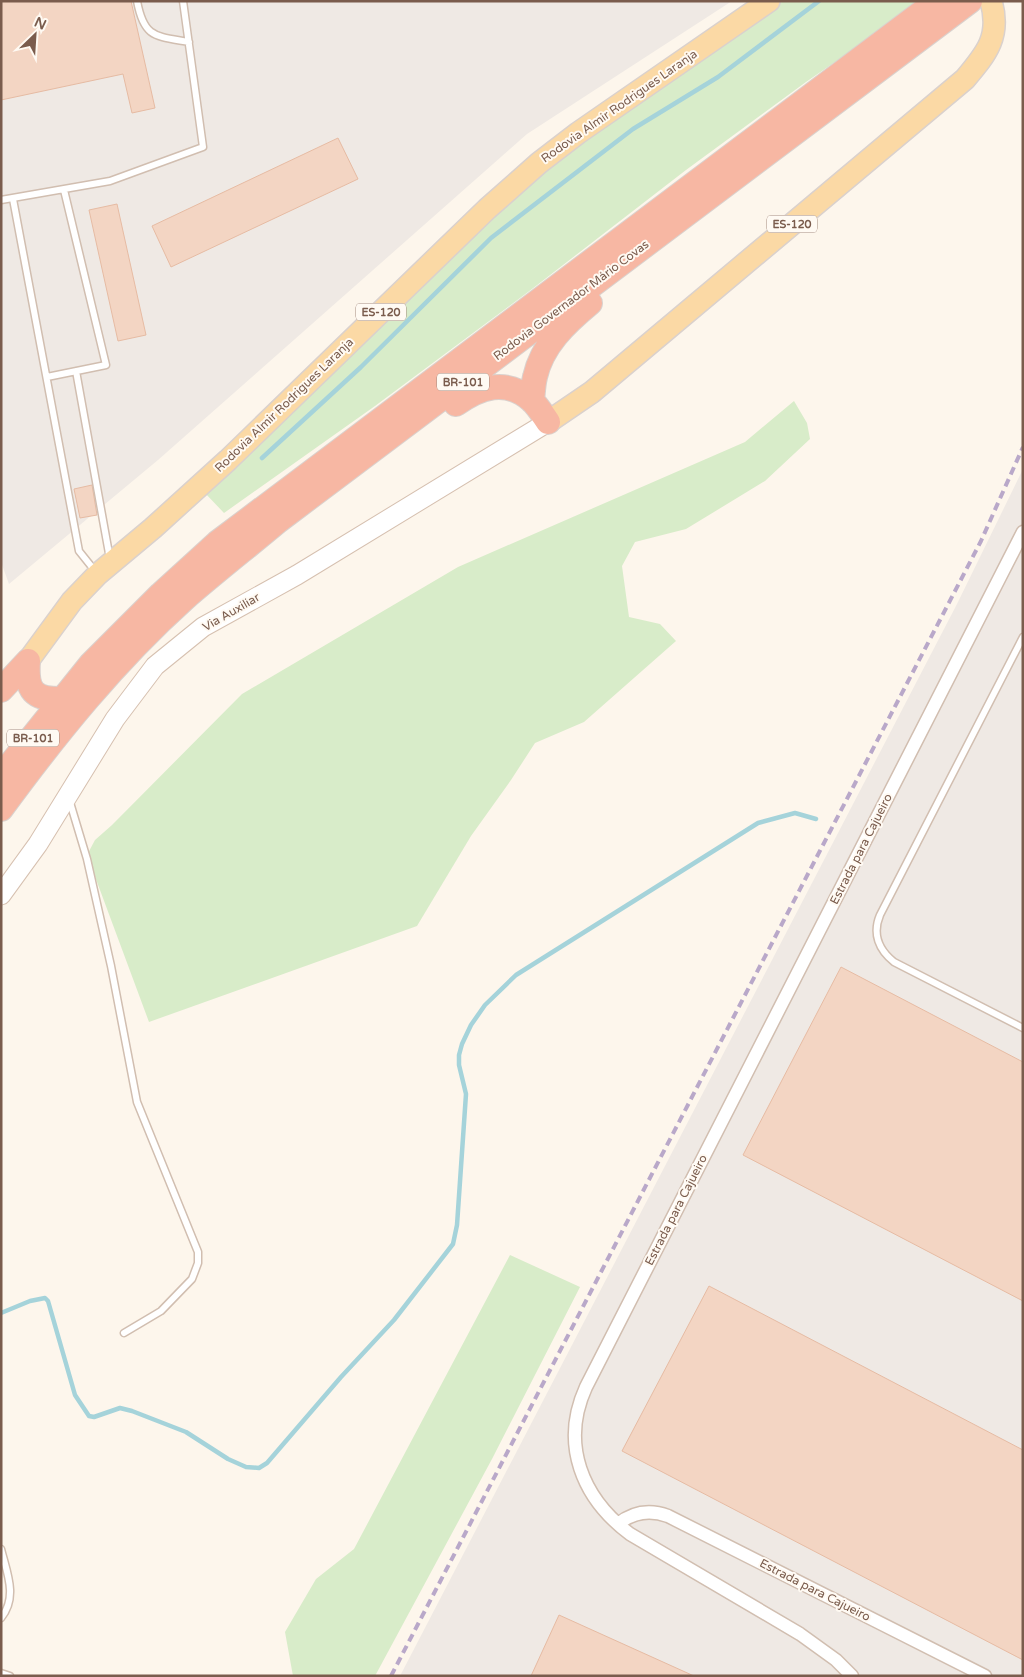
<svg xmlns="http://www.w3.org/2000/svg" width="1024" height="1677" font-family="'Varela Round',sans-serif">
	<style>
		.industrial { fill: #efe9e4 }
		.green { fill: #d8ecc9 }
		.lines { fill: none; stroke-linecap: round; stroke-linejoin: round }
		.stream { stroke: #a5d3da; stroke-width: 4.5 }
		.building { fill: #f3d5c3; stroke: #e6bba3 }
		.lane-casing { stroke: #d1beb0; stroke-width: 9 }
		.street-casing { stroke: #d1beb0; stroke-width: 15 }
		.secondary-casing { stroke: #d6c0b0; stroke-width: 21 }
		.primary-casing { stroke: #dad1cd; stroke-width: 24 }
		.highway-casing { stroke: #dad1cd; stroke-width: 26 }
		.lane { stroke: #fff; stroke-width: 6 }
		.street { stroke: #fff; stroke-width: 12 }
		.secondary { stroke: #fff; stroke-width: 19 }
		.primary { stroke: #fbd9a5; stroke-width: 21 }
		.highway { stroke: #f7b7a3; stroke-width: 24 }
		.rail { stroke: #b9a8c9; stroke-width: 4; stroke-dasharray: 8 5; stroke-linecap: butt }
		.labels { text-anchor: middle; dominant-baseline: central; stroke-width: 4; stroke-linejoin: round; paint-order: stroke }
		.shield { fill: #fffaf3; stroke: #a28b7f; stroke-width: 1 }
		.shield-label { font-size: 11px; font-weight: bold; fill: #7a5c4d }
		.street-label { font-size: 12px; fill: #7a5c4d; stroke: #fffaf3 }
	</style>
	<rect width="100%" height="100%" fill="#fdf6ec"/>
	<path class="industrial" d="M1,1H732L527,134L158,460L9,584L1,562Z
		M1023,469V1676H400L957,604Z"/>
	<path class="green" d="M783,1H923L806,82L686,170L532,289L375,406L224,513L204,492L240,447L578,142L695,60Z
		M794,401L807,423L810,439L765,481L686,529L635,542L622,566L629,617L660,624L676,641L584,722L535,743L511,780L471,836L417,926L149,1022L87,855L95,840L112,825L242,694L458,567L745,442Z
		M510,1255L580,1287L492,1459L375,1676H293L285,1632L316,1579L354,1549Z"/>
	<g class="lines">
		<path class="stream" d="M262,458L361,367L491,238L633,129L718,77L819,1
			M1,1313L30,1301L45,1298L48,1301L75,1395L89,1416L94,1417L120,1408L132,1411L186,1432L228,1459L246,1467L259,1468L267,1463L341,1377L394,1320L453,1244L457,1225L466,1094L459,1065V1055L462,1044L471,1025L485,1005L516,975L758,823L795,813L816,819"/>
	</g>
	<path class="building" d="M1,1H131L155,108L132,113L123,74L1,100Z
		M338,138L358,179L171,267L152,226Z
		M117,204L146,335L118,341L89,210Z
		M92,485L97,515L80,518L74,489Z
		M841,967L1023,1062V1301L743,1155Z
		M709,1286L1023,1450V1660L622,1451Z
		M559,1615L694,1676H531Z"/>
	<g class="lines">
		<defs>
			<path id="lane" d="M137,1C144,38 155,36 189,42
				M13,199L79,551L95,571
				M1,200L110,181L203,147L183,1
				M76,371L110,559
				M47,377L106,365L64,190
				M1023,637L880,915C872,934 879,950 894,962L1023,1028
				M69,799L87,859L111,966L137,1102L198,1252V1263L192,1279L161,1311L124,1333
				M1,1549C7,1573 18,1597 1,1618
				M1,1673L10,1676"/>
			<path id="street" d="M618,1524C633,1512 649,1509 668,1516L985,1676
				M852,1676L836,1660L800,1634L630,1534C582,1498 560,1444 586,1387L1023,532"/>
			<path id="secondary" d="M1,895L38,844L115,719L155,666L203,627L297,575L548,422"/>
			<path id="primary" d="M548,422L592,392L965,79C987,53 1001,36 991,1
				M28,661L72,601L98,574L153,528L228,460L487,209L539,163L578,133L769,1"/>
			<path id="highway" d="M532,401C533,393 533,385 535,377C542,345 566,323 590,303
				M456,404C480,387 506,378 531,400C538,406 543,415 548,422
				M28,661C26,691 33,700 64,699
				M1,690L28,661
				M1,776L91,664L161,594L217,543L937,1
				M1,809C56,734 115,661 184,599C215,572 247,547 278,521L970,1"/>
		</defs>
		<use href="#lane" class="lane-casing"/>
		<use href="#street" class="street-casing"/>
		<use href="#secondary" class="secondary-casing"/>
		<use href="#primary" class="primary-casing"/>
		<use href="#highway" class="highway-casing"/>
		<use href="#lane" class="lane"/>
		<use href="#street" class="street"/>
		<use href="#secondary" class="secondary"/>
		<use href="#primary" class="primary"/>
		<use href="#highway" class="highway"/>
		<path class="rail" d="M391,1676L981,541L1023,447"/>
	</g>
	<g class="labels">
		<g class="shield">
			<rect x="767" y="215.5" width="50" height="17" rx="4"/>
			<rect x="356" y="303.5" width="50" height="17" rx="4"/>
			<rect x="437" y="373.5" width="52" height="17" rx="4"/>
			<rect x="7" y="729.5" width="52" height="17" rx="4"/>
		</g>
		<g class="shield-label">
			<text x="792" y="224">ES-120</text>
			<text x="381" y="312">ES-120</text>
			<text x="463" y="382">BR-101</text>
			<text x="33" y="738">BR-101</text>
		</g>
		<g class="street-label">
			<text transform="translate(619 106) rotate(-35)">Rodovia Almir Rodrigues Laranja</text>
			<text transform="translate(571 300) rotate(-37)">Rodovia Governador Mário Covas</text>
			<text transform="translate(284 405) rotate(-44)">Rodovia Almir Rodrigues Laranja</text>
			<text transform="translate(231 612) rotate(-30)">Via Auxiliar</text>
			<text transform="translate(861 849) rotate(-63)">Estrada para Cajueiro</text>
			<text transform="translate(676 1210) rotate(-63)">Estrada para Cajueiro</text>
			<text transform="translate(815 1590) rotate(27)">Estrada para Cajueiro</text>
		</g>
	</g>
	<rect width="1024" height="1677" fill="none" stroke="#7a5c4d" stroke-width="5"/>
	<g transform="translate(35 35) rotate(25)" stroke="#fffaf3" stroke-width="4" paint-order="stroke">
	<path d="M0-4L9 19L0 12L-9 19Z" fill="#7a5c4d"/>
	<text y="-8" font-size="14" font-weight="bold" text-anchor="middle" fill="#7a5c4d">N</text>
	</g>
</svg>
